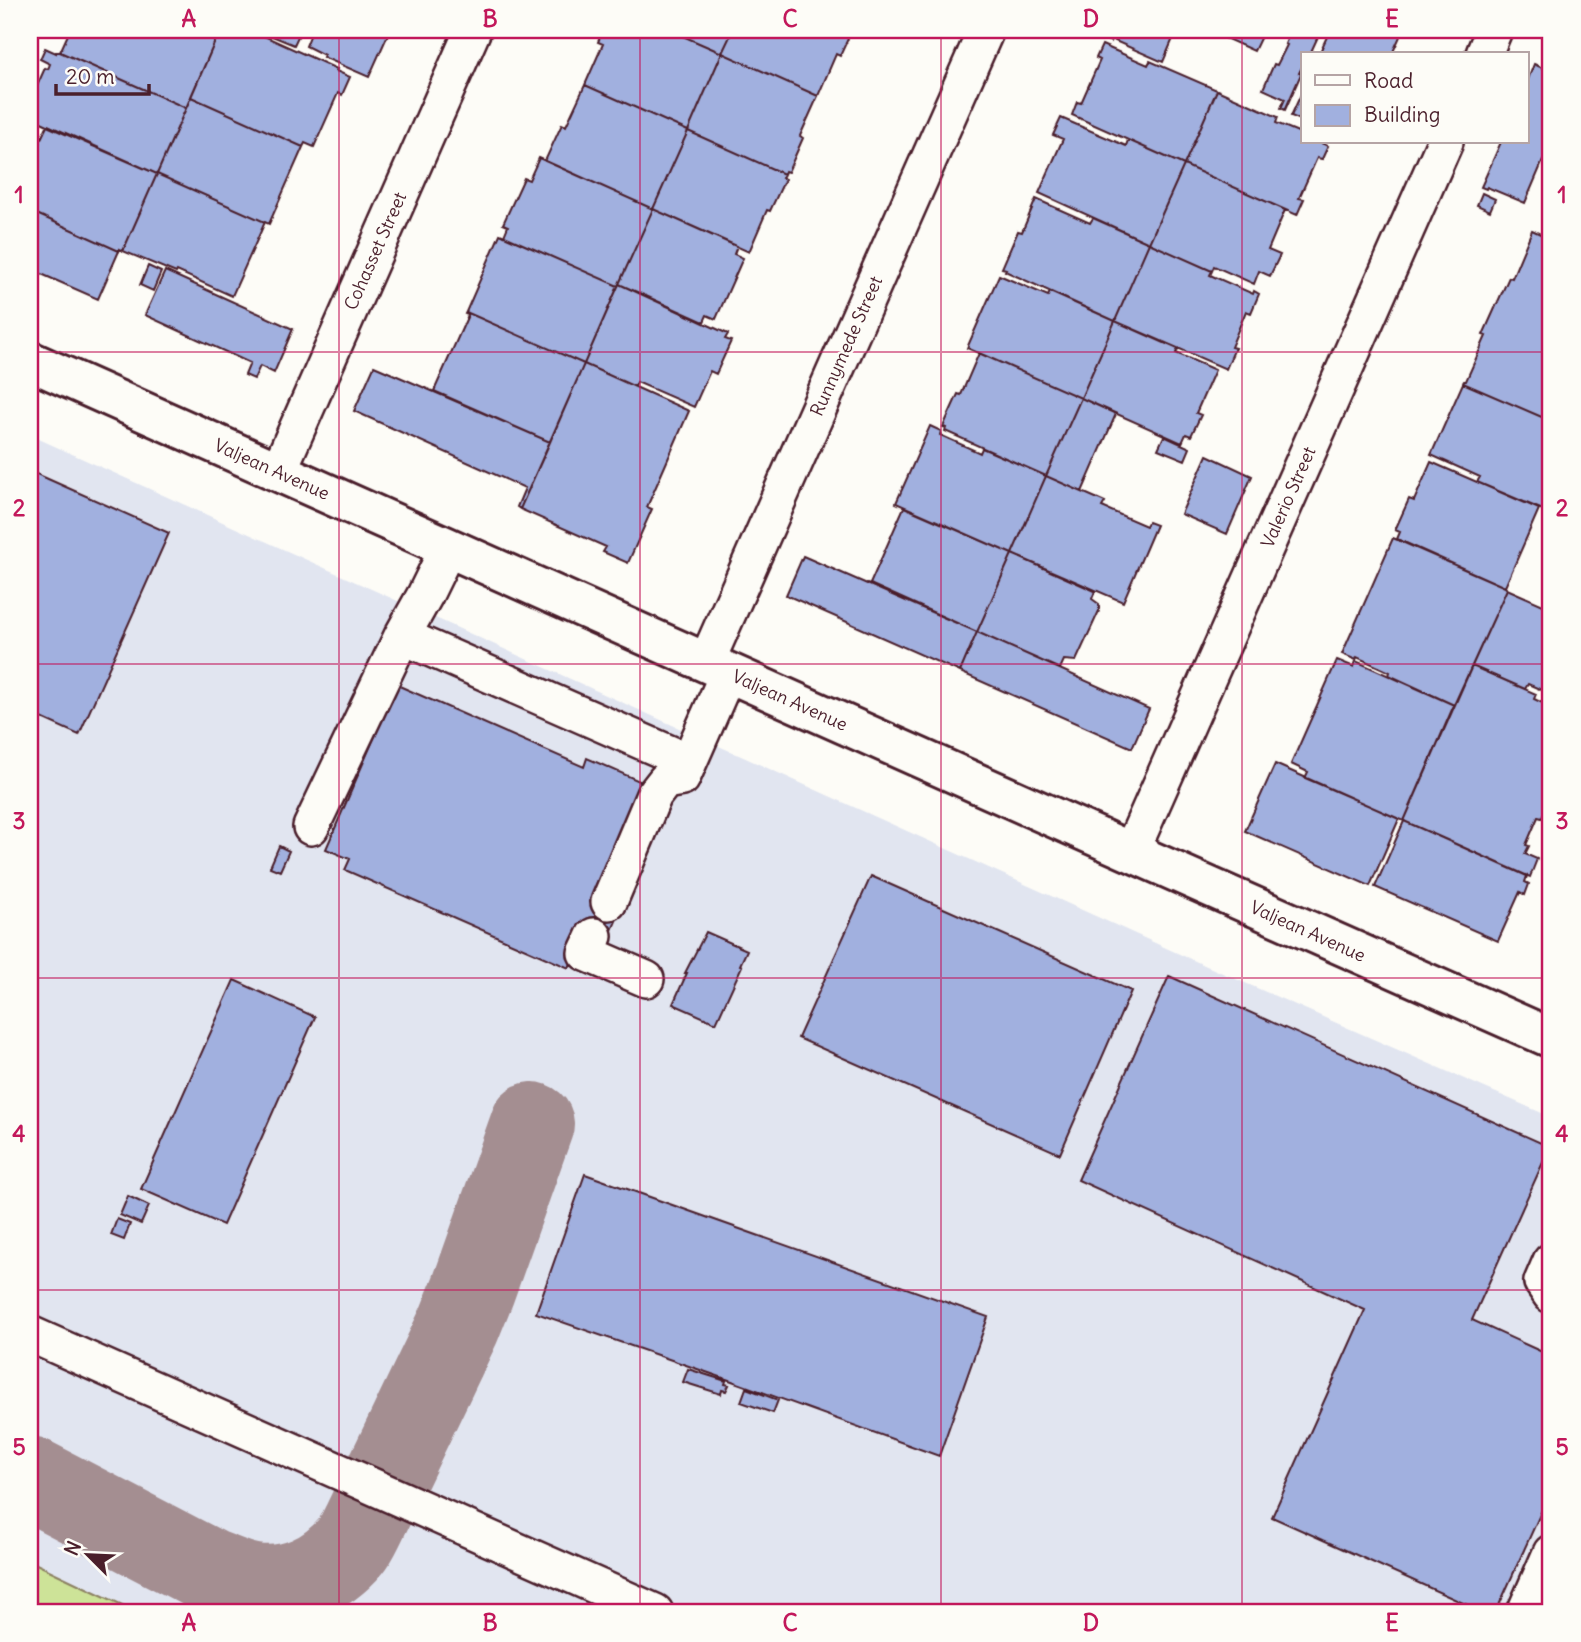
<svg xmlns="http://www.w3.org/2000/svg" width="1581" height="1642" font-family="Delius,sans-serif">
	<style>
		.built { fill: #e1e5f0 }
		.green { fill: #cde398; stroke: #8c8162; stroke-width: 2 }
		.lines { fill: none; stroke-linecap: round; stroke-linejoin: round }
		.taxiway { stroke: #a48e91; stroke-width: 84 }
		.building { fill: #a1b0df; stroke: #4a1f2b; stroke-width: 2 }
		.minor-casing { stroke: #4a1f2b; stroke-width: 40 }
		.major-casing { stroke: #4a1f2b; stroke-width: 44 }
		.minor { stroke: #fdfcf7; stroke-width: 35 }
		.major { stroke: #fdfcf7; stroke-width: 38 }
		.grid { fill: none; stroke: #c2185b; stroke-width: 2; stroke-opacity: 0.55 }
		.labels { text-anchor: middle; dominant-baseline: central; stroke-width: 5; stroke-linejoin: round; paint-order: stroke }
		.street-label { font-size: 18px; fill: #4a1f2b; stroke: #fdfcf7 }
		.neatline { fill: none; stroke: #c2185b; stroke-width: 2.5 }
		.grid-label { font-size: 23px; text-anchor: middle; font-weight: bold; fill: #c2185b }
	</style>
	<rect width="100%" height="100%" fill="#fdfcf7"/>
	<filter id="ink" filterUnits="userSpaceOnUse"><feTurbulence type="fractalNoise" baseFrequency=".0143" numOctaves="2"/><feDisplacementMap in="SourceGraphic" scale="14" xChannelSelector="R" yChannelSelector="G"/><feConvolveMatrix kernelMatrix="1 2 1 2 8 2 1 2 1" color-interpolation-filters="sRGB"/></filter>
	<g filter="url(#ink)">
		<path class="built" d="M30,435L1186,957L1551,1117V1612H30Z"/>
		<path class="green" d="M30,1561L137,1612H30Z"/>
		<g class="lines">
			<path class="taxiway" d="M30,1478L255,1595
				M204,1569C221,1575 238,1584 255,1586C292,1591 327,1574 351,1546C356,1540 360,1531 364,1523L459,1325L473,1290L532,1124"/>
		</g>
		<path class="building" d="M70,30H220L186,108L60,52Z
			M220,30H251L337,69L336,71L350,77L342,95L338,93L314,147L305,143L303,147L191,97Z
			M251,30H301L294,45L265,33L264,36Z
			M310,30H390L369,77L323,57L324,55L306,46L312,31Z
			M603,30H669L722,53L688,131L585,85L603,44L598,42Z
			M669,30H733L722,53Z
			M733,30H852L840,56L836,54L818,96L722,53Z
			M1085,30H1116L1111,42Z
			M1119,30H1166L1175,34L1163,62L1115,41Z
			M1218,30H1264L1254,51L1216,34Z
			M1291,30H1321L1310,54H1303V65L1299,73L1301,74L1285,110L1281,108L1285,99L1263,89L1274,64L1277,65L1287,45L1285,44Z
			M1330,30H1403L1392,54H1319Z
			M1102,45L1148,65L1150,61L1217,90L1184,165L1072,115L1077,102L1081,103L1100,60L1096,58Z
			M45,48L56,53V52H60L186,108L157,174L30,117V111L35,99L32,97L45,68L48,69L50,64L40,59Z
			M722,53L818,96L800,136L803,138L788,172L785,171L784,174L688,131Z
			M1534,64L1551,72V144H1550L1525,203L1487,187L1486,189L1481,187L1501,142H1527V82Z
			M585,85L688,131L653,209L545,161L562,124L566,126Z
			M1217,90L1278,117L1276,123L1303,134V142H1319L1328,146L1322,159L1317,158L1299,198L1304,199L1297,215L1184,165Z
			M1303,90V121L1291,116Z
			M191,97L303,147L269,224L157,174Z
			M1061,118L1126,146L1128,140L1184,165L1149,243L1039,193L1063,139L1053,135Z
			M47,126L157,174L123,251L119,249V251L30,211V162Z
			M688,131L784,174L782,178L785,179L770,211L767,210L749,252L653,209Z
			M539,158L653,209L618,286L504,236L508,226L503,224L524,178L529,180Z
			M1184,165L1285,210L1268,250L1280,255L1270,276L1259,271L1254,284L1214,266L1212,271L1149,243Z
			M157,174L265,222L232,296L177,271L176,273L123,251Z
			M1482,193L1495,199L1490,211L1477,205Z
			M1036,199L1090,223L1093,218L1149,243L1115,321L1005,271L1006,269L1002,268L1018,231L1022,232Z
			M653,209L737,246L734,254L743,258L716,319L707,315L704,322L619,284Z
			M30,211L119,251L98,299L30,269Z
			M1532,230L1551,239V421L1463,383L1464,381H1466L1486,336L1483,335L1509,277L1512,278Z
			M500,234L618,286L584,364L466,312Z
			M1149,243L1212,271L1210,275L1253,294L1254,291L1259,294L1251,313L1246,311L1231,347L1235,348L1226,369L1115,321Z
			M148,266L161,272L153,291L140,285Z
			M165,271L293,329L274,373L260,366L254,379L245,375L250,363L145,315Z
			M999,275L1048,296L1050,292L1115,321L1081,398L967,348Z
			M619,284L728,334L725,339L731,341L716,374L710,371L694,407L637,382L635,387L584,364Z
			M466,312L584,364L550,442L434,391L468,315L465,314Z
			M1115,321L1178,349L1176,353L1215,370L1196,413L1201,415L1191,436L1186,434L1182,443L1081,398Z
			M979,353L1081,398L1046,476L945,431L946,428L943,427L958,394L961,395Z
			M584,364L689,411L647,507L652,509L628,563L603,552L606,547L520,509Z
			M374,366L550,442L520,509L517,507L525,488L354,411Z
			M1463,383L1551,421V491L1543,510L1477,482L1480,477L1431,455Z
			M1081,398L1116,414L1082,492L1046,476Z
			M930,426L941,431L940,435L980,453L982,448L1046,476L1012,554L896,503Z
			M1164,436L1190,448L1185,460L1158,449Z
			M1207,455L1252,476L1227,534L1181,514Z
			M1431,462L1539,509L1505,587L1397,539L1400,532L1395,530L1409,499L1414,501Z
			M30,471L169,533L79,735L33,714L30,722Z
			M1046,476L1105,502L1102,507L1146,526L1148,522L1156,525L1123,602L1012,554Z
			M1551,491V514L1543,510Z
			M904,507L1012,554L977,632L870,584Z
			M1393,538L1505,587L1507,589L1454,705L1389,675L1390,672L1357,657L1356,660L1342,654Z
			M1012,554L1095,591L1092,599L1099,604V611L1076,661L1064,660L1060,669L977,632Z
			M803,556L977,632L960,672L786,595Z
			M1507,589L1550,608L1551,607V694L1528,684L1525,689L1472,666Z
			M977,632L1149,709L1132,748L960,672Z
			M1337,660L1354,667L1356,661L1454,705L1404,821L1305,778L1308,772L1291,764Z
			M1472,666L1536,694L1534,699L1551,707V798L1542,818L1538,817L1526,845L1529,846L1525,854L1537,859L1530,877L1404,821Z
			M397,685L584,767L587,758L651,786L622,907L607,942L584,932L569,968L345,870L350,859L326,849Z
			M1275,764L1399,819L1370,886L1245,831Z
			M1404,821L1527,876L1525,882L1529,884L1525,895L1520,892L1498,941L1375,887Z
			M279,846L289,851L280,871L270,867Z
			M871,876L1131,991L1060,1154L798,1038Z
			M706,932L747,950L740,965L742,966L716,1023L673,1004L687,973H685Z
			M1169,976L1550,1147L1472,1320L1551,1356V1490L1496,1612H1483L1272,1517L1365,1310L1078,1180Z
			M234,980L315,1017L223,1225L141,1189Z
			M585,1174L988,1317L939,1456L732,1381L536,1313Z
			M128,1196L149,1206L141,1224L120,1215Z
			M117,1219L130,1224L124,1240L111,1235Z
			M688,1369L726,1381L725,1384L729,1385L726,1391L722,1390L721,1394L683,1382Z
			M746,1388L778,1400L773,1413L741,1402Z"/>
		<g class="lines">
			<defs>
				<path id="minor" d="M1484,54L1494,30
					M278,472L473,30
					M402,636L689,762
					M706,663L986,30
					M311,827L402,636L425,595L448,548
					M1131,852L1445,142
					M609,902L654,795L665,781L682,778L728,673
					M594,936L586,953L646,979
					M1551,1261L1542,1282L1551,1295
					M30,1334L655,1612
					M1525,1612L1551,1553"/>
				<path id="major" d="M30,361L1131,852L1551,1038"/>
			</defs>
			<use href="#minor" class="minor-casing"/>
			<use href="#major" class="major-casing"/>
			<use href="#minor" class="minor"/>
			<use href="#major" class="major"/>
		</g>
	</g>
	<path class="grid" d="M339,30V1612M640,30V1612M941,30V1612M1242,30V1612M30,352H1551M30,664H1551M30,978H1551M30,1290H1551"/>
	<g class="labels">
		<g class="street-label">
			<text transform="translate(375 251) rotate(-66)">Cohasset Street</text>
			<text transform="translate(846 346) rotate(-66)">Runnymede Street</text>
			<text transform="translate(272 469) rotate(24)">Valjean Avenue</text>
			<text transform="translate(1288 497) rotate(-66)">Valerio Street</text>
			<text transform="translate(790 700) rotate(24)">Valjean Avenue</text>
			<text transform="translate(1308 931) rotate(24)">Valjean Avenue</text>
		</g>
	</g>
	<rect width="1581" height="1642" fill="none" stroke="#fdfcf7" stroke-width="77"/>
	<rect x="1301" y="52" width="228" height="91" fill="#fdfcf7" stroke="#b5a4a5" stroke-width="2"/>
	<rect x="1315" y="75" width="35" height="10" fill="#fdfcf7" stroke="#b5a4a5" stroke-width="2"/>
	<text x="1364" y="88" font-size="21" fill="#4a1f2b">Road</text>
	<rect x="1315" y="105" width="35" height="21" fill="#a1b0df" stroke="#b5a4a5" stroke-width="2"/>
	<text x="1364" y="122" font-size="21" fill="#4a1f2b">Building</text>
	<g transform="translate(88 1555) rotate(294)" stroke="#fdfcf7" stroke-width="5" paint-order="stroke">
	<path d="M0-5L12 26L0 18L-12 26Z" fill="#4a1f2b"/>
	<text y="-10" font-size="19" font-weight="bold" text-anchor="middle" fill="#4a1f2b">N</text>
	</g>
	<path d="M56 84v10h93v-10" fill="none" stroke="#4a1f2b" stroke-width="3.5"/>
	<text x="66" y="84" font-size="21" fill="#4a1f2b" stroke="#fdfcf7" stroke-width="5" paint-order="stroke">20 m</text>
	<rect x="38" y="38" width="1504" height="1566" class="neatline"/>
	<g class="grid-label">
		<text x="189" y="27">A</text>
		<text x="490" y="27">B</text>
		<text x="790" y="27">C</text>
		<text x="1091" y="27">D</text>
		<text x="1392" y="27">E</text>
		<text x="19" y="203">1</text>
		<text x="1562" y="203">1</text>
		<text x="19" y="516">2</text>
		<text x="1562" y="516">2</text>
		<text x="19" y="829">3</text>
		<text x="1562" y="829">3</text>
		<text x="19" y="1142">4</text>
		<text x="1562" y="1142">4</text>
		<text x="19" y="1455">5</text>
		<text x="1562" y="1455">5</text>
		<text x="189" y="1631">A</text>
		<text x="490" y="1631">B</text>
		<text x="790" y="1631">C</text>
		<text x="1091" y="1631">D</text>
		<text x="1392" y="1631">E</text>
	</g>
</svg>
